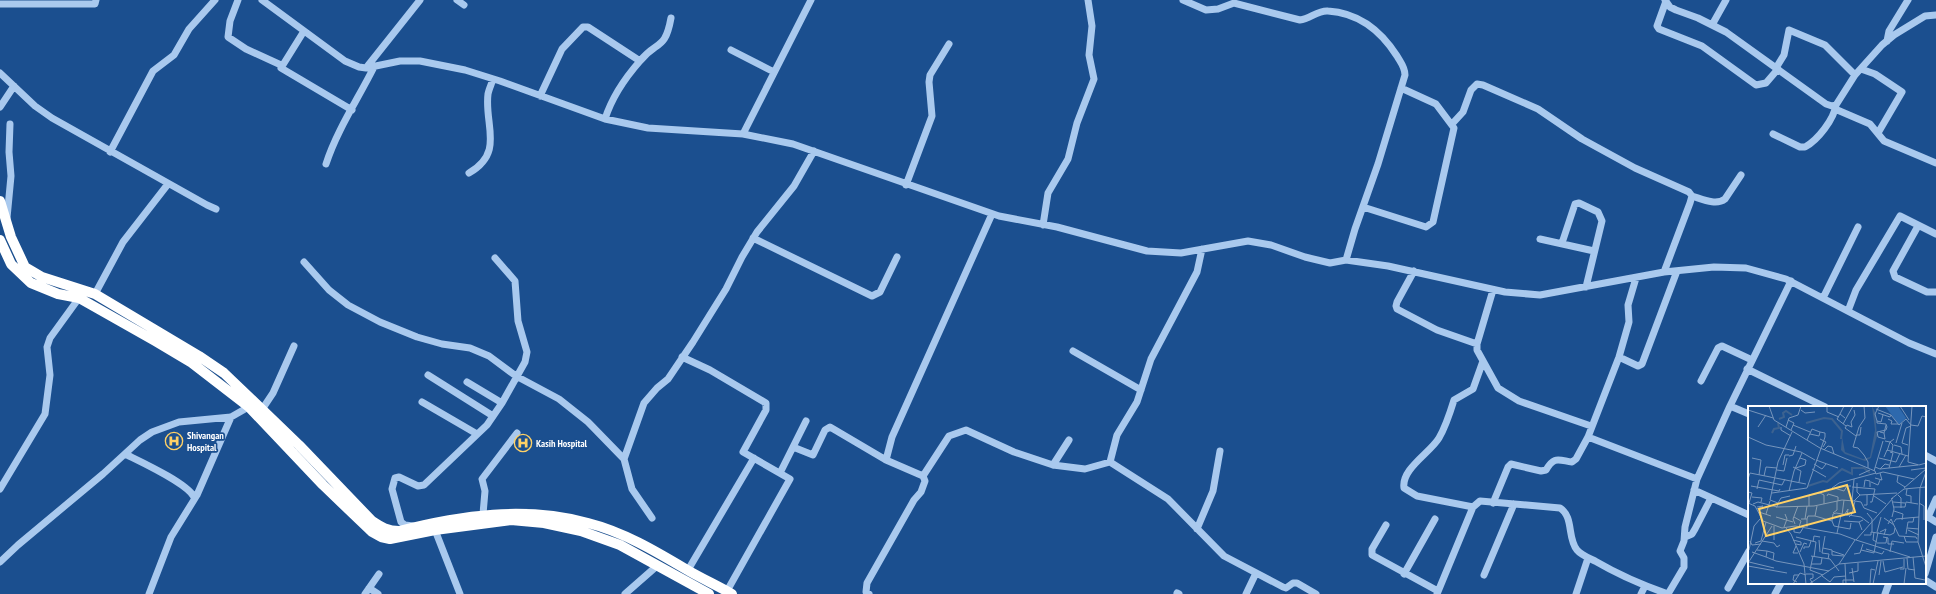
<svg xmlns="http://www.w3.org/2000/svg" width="1936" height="594" font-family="'PT Sans Narrow',sans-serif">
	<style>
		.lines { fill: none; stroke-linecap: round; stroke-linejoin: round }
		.minor { stroke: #a9c9ee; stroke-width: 7 }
		.highway { stroke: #fff; stroke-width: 10 }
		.labels { text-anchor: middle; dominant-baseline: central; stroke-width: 3.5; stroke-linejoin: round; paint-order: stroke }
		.poi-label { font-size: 10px; font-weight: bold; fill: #fff; stroke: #1b4f8f; text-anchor: start }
		.inset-river { fill: none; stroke: #3c6290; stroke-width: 2 }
		.inset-road { fill: none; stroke: #7695bc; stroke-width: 1 }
		.view { fill: #ffd166; fill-opacity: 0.15; stroke: #ffd166; stroke-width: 2 }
		.inset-edge { fill: none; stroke: #fff; stroke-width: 2 }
	</style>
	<rect width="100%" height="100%" fill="#1b4f8f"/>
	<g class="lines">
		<path class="minor" d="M238,0L230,21L228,37L246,49L281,65
			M262,0L345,61L359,67L366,68L420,0
			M457,0L464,5
			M1183,0L1206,10L1218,9L1234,3L1300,20C1310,19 1318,10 1328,11C1360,13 1381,31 1397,56C1401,63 1405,67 1405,75L1378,164L1355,229L1346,260
			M1665,0L1670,7L1676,10L1698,18L1726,32L1826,104L1832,106L1836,105L1855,75L1882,45L1894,35L1925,16L1936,15
			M1666,1L1657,26L1659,29L1702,46L1756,85L1766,83L1778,69
			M0,4H95L96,0
			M1712,25L1726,0
			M304,31L281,68L352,110
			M1887,41L1889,31L1908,0
			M731,50L774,72
			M366,68L400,61H420L465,70L500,81L605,119L648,128L743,134L793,144L999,216L1057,227L1147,251L1181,253L1248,241L1271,245L1305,257L1330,263L1346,260L1388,266L1505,292L1540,295L1664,272L1714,267L1746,268L1786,279L1909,343L1936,354
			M1776,68L1784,55L1789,30L1825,45L1855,75
			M1861,69L1875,74L1902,92L1878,133
			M0,73L35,106L52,118L207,205L216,209
			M540,96L562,49L583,27H588L640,61
			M0,107L14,86
			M1835,109L1870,124L1884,141L1936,163
			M605,119C612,97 625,78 640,61C657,40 665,51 671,18
			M1452,124L1463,112L1471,90L1477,84L1483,85L1538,109L1582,139L1635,168L1689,192L1692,196L1690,203L1664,272
			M743,134L811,0
			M1773,134L1800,147H1805C1818,140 1834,119 1836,105
			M110,152L153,71L174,55L189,29L215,0
			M326,164C337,130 358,99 374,67
			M469,173C505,152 484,125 488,94C489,89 492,83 493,79
			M906,185L932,116L929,82L930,75L949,44
			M1692,196C1702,199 1716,206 1725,199L1741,175
			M1363,207L1426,227L1433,222L1454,128L1436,104L1401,88
			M7,218L11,176L9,152L10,124
			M1043,225L1048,193L1068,159L1077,123L1094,79L1089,55L1092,26L1088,0
			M1918,226L1893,271L1895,277L1927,292H1936
			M753,238L872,296L880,292L897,257
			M1540,239L1594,251
			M1562,243L1575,204L1579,203L1598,212L1602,221L1586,287
			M304,262L329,290L348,305L380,322L417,337L442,344L470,348L489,356L516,376L559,399L588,422L624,459
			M1414,271L1397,302L1396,306L1397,309L1437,330L1477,344
			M1493,290L1477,344V350L1498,388L1519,401L1591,426
			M95,294L123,242L168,184
			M1823,298L1858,227
			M1848,311L1856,290L1900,216L1936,234
			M1073,351L1141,390
			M682,357L710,370L766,403V410L743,452L790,479L727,591
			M1619,357L1638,366L1642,364L1677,271
			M1747,369L1825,407
			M428,375L493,416
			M1701,381L1718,348L1722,346L1752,360
			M467,382L502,403
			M422,402L477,434
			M1730,406L1749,414
			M263,408L273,393L294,346
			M1588,437L1697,479
			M793,447L813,455L825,430L830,427L886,460L923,476L925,481L921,492L914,500L867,583L866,592L869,594
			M125,454C141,462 187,483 194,497
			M1925,455L1936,461
			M886,460L892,437L992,214
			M1110,462L1168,499L1224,556L1283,587L1286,588L1293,583H1297L1316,594
			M1053,465L1069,440
			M780,473L806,421
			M923,476L949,436L966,430L1014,452L1053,465L1085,469L1110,462L1117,435L1137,402L1151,359L1197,272L1202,249
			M0,489L45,414L50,375L47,347L50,338L79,298
			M1694,490L1749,515
			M1493,503L1508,467L1511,464L1541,471L1546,470C1554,456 1558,460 1572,462L1576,459L1588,437L1619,357L1629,322L1628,305L1636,278
			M1473,507L1417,496L1404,488C1401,469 1430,453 1439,438C1446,426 1450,413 1454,400L1473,389L1483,361
			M483,514L485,491L482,479L517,433
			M1928,517L1936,522
			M652,518L632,489L624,459L644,403L657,388L668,379L693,342L726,289L742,257L757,232L794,186L814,151
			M1925,518L1928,517L1936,499
			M1386,525L1372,549V555L1438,591
			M413,526L405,525L401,522L392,489L395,478L399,477L418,486L424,485L487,425L502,403L525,362L527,352L518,321L515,281L495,258
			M1197,529L1213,491L1220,451
			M435,530L460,594
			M1685,537L1692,534L1695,529L1711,498
			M0,562L18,545L103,474L140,440L152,432L179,422L231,417L252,405
			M688,570L754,458
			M1404,574L1435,519
			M1925,574L1936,537
			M1484,575L1514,504
			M1925,580L1936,587
			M369,588L378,594
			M1728,588L1749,551
			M1177,593L1179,594
			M149,594L171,537L197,495L231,417
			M365,594L379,574
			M625,594L658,565
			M1246,594L1256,573
			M1437,594L1473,507L1480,501L1560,508C1574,517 1567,538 1577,550C1581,555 1589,558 1595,561C1619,575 1642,585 1668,594
			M1576,594L1588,558
			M1641,594L1645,586
			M1668,594L1684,567V558L1680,551L1684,541L1685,527L1697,479L1730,406L1791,281
			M1775,594L1781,583
			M1885,594L1889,583"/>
		<path class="highway" d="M0,201L11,237L25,267L42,277L95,294L199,356L224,373L299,445L372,521C381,527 388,531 399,531C461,515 525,506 588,523C624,532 657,552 689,571C703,579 718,586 732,594
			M0,240L11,264L31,283L58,294L79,298L155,341L192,363L249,407L323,485L372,532L381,537L390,539L435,530L511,520L544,523L581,531L620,545L709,594"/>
	</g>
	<defs>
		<symbol id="hospital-ring" viewBox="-11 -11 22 22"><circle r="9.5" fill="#1b4f8f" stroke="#ffd166" stroke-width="1.5"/><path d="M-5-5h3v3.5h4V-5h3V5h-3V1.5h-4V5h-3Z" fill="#ffd166"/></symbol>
	</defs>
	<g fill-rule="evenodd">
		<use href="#hospital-ring" x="164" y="431" width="20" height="20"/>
		<use href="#hospital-ring" x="513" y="433" width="20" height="20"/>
	</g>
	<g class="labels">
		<g class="poi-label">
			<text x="187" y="435">Shivangan<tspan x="187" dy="12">Hospital</tspan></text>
			<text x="536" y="443">Kasih Hospital</text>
		</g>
	</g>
	<g transform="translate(1748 406)">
		<rect width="178" height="178" fill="#1b4f8f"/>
		<path d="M137,0H150L158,12L151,19Z" fill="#2e69ad"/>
		<path d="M124,0L127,6L129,30L123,52L117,55L97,48L93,44L94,31L97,46L115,53L122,51L127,24Z" fill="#3c6290"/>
		<path class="inset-river" d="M31,13L36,11L35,7L38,5L44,9M58,17L76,12L84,13L94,25L93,33M24,27L26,23L31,22L30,17M60,80L75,75L79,76L94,63L104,68V62H116L122,67"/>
		<path class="inset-road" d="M21,0L26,14L72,42L127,65L128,68L135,66L166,73M79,0V6L91,11M96,0L92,8L97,12M116,0L117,12L111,21L105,41L110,42L116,49L120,56V62M131,0L127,8L129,15L133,16L135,9M152,0L161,14M164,0L160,56L171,59L178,57M128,3L143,9L151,19L158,13L163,19M0,4L25,12M53,4L57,7L67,6M106,4L107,9L103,16L104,21L99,19L97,22L108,30M130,7L142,11L143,9M92,8L89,13L98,20M140,13L144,15L143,18H150M40,14L46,17L43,24M129,15V17L138,18L139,21L138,24L129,26L130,31L137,33L136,27M95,18L105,0M45,19L62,26M163,19L170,20L174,10L178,11M10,21L18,9M33,21V24L43,30M38,21L41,12L50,9L53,0M132,26L136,27L138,19M108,29H112L113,21M0,31L18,39L53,46L67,54M72,33L78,36L75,41M59,34L64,23L72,26L71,30L62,28M137,35L142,36L139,45M148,37L154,17M146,39L153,41L154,48M160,39L154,37L158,22L163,20M76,44L80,40L84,41L86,48M144,45L145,39L142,36L146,33M41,50L45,49L48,40M136,51L139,44L160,50M4,52L13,54L11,69M131,52L148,56L152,47M68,54L90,62M66,58L74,63L78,58M35,59L37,49H41M45,61L53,65L51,76M127,61L132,63L137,58L141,59M151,61L158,49M48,62L57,59L58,54L52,52M141,62L170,59M64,63L78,71M132,63L141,62L145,47L142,46M29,64L36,65L39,52M163,64L178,62M126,65L135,35M111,69L122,64M16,70L18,61L29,62M150,70L149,76L157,81M127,72L134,74L132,67M0,73L2,67L58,78M123,76L130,79L132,74M109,77V86L112,89M3,80L31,85L32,83M104,81L127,83L124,96H122M116,81L117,74L122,75V81M172,81L170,136L178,161M84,82L91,77L128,67M86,82L96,85L99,80H103M156,82L178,63M172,82L178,66M9,83L11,74L34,79L37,73M159,83L158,89L163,90V97M41,85L46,65L54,47M0,86L4,87L1,97M24,87L59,82L77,31V27L72,26M150,89L153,92V102M79,90L80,88L90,91V95M126,90L138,98M4,91L14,92L13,96M143,93L156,83L178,81M104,95L106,73M107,95L113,96L116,102L129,107M145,96L157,97M0,97L7,100L15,115L34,122L47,120L92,128L108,134L145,92M30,97L33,92L42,90M171,97L176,100V114M5,98L10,96L29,101L30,97L22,94L30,56L44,26M116,99H119V89M61,100V89L72,87L76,89V98M28,101L66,100L94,94L106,95L112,89L149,87M146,101H157L158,96L170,98M9,103L15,100L9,101M146,105L155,108L154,114M11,106L23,110M85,107L89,104V95M119,107L124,113V126M18,108L22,95M97,108L100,103L99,110M94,109L96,94M67,110L84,115L86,120L102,123L103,117M28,111L45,116M46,111L53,115L51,121M101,111L104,108L107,95M144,111L146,103L144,94M136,112L146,119M53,113H59V121M57,113L59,100M59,113L60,110H67L69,100M84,115L85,108L88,107L113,111L121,117M96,115L111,116M146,116L148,113L171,111M47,118L45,113L50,100M140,118L143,113L151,130L168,131L169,133M36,121L39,113L37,108M38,122L43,128L56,158L58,178M159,122L171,123M46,123V126L52,127L55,122M114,124L111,116L115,114M160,124L171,129M126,126L125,134L129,136M129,126L133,111M132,126L138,123L136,129M89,127L93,109M158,128L160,116H165L166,111M116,129H123V126L142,129L146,127L147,122M77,130L74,147L81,148L80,153M156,130L158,136H170M48,131L68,136L66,151M135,131L140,132V138H146M26,134V120M45,134L53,136V139L48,138M71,134L72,146M108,134L162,151M2,135L4,139L13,138M14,135L26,137L29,141L32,139M65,136L66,130L72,131M7,137L13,135L18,116M129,137H138L139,131M48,140L45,147H50M75,142L84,144V149L96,150M56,143V141H61L63,135M118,143L134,148L136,145M1,144L6,120L12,113M9,144L19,145L18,151L28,155L81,165M113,144L126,147L130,126M19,145L26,147L25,154M84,145L96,149M4,146L18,151M52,146L56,137L59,138M142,146L144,135L156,137M106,148L112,147L115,138M63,150L82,153L91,165M65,150L62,164L75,169M165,151L167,172L177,174M159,152L160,163L167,164M135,155L137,166L155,161M1,156L26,162M0,157L24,120M63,158H73L74,152M91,158L178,150M97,158L98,178M0,160L39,167M104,162L106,176M152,163H156V153M101,167L110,165V157M58,168H65V172L62,173L65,178M131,169L133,155M74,170L82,176L86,171L98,170M49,176L45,174L46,169H51M122,177L123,163L127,164M45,178L52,167L58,169M61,178L91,158L107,134M95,178V174H106M125,178L130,155M156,178L158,162"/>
		<path class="view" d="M99,79L107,106L18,130L11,103Z"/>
		<rect width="178" height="178" class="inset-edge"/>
	</g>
</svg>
